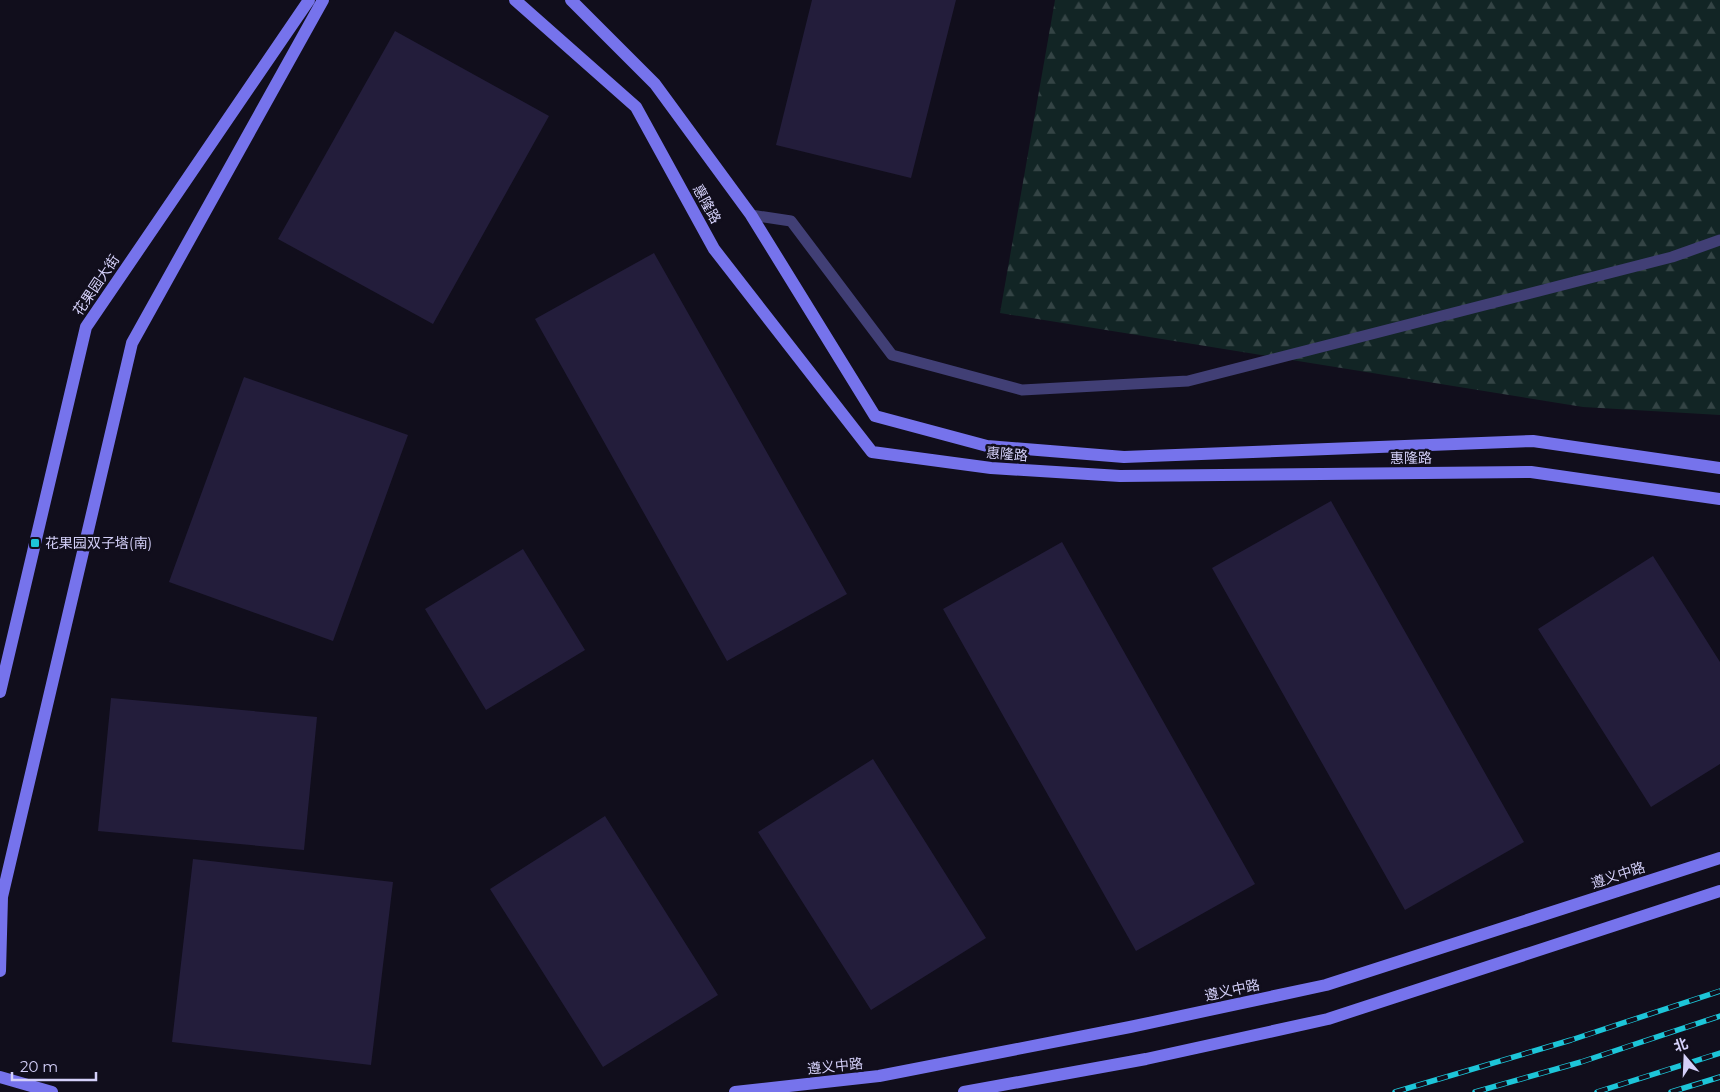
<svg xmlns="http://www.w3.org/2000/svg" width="1720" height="1092" font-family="Montserrat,'Noto Sans SC',sans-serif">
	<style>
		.forest { fill: url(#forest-firs) }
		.building { fill: #231d3b }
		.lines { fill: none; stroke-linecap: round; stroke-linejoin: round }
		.lane { stroke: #413f75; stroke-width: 11 }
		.secondary { stroke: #7673ec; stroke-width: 12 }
		.rail-casing { stroke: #1dc5d8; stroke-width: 5.5 }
		.rail { stroke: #110e1c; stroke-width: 4; stroke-dasharray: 11; stroke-linecap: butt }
		.poi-dot { fill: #1dc5d8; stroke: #110e1c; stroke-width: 2 }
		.labels { text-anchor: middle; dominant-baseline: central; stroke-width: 5; stroke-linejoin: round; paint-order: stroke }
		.street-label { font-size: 14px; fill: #d4d0f9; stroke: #110e1c }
		.poi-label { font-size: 14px; fill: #d4d0f9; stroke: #110e1c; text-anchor: start }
	</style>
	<defs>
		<pattern id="forest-firs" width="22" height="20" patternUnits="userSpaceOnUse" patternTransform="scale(1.25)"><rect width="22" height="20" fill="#122525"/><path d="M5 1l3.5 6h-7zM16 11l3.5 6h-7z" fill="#344445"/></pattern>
	</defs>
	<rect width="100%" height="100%" fill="#110e1c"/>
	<path class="forest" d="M1055,0H1720V415L1583,407L1000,313Z"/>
	<path class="building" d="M812,0H956L911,178L776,145Z
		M395,31L549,116L433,324L278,239Z
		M654,253L847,594L727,661L535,319Z
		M244,377L408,435L333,641L169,582Z
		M1331,501L1524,842L1405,910L1212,568Z
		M1062,542L1255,884L1136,951L943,609Z
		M523,549L585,650L486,710L425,609Z
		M1653,556L1720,662V764L1651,807L1538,629Z
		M111,698L317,717L304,850L98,831Z
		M873,759L986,938L871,1010L758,832Z
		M605,816L718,995L603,1067L490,889Z
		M193,859L393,882L371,1065L172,1042Z"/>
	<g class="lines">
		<path class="lane" d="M751,215L791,221L892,355L1022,390L1188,381L1672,257L1720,240"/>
		<path class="secondary" d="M515,0L636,107L714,249L872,452L991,468L1120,476L1531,472L1720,499
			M571,0L655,84L751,215L875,416L987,446L1124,457L1533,441L1720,468
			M0,692L86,327L309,0
			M0,971L2,897L132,343L323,0
			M0,1077L52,1092
			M735,1092L879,1076L1130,1027L1326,985L1720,858
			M964,1092L1146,1059L1328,1019L1720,891"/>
		<defs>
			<path id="rail" d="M1395,1092L1571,1040L1720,991
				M1475,1092L1581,1062L1720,1016
				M1597,1092L1720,1053
				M1671,1092L1720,1077"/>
		</defs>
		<use href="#rail" class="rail-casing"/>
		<use href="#rail" class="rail"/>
	</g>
	<rect class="poi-dot" x="30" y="538" width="10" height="10" rx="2.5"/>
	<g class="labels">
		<g class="street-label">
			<text transform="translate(707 204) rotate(61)">惠隆路</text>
			<text transform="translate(96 285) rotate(-56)">花果园大街</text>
			<text transform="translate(1007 454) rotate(5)">惠隆路</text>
			<text transform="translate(1411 458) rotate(-1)">惠隆路</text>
			<text transform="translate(1618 875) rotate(-18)">遵义中路</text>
			<text transform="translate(1232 990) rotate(-12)">遵义中路</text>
			<text transform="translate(835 1066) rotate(-6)">遵义中路</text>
		</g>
		<g class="poi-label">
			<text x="45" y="543">花果园双子塔(南)</text>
		</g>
	</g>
	<g transform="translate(1685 1057) rotate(341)" stroke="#110e1c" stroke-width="4" paint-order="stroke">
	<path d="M0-4L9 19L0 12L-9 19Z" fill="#d4d0f9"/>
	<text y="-8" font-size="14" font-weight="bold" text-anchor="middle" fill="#d4d0f9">北</text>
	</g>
	<path d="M12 1072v8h84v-8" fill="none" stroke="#d4d0f9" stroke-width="2.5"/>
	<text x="20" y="1072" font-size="15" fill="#d4d0f9" stroke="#110e1c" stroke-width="4" paint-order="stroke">20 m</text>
</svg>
